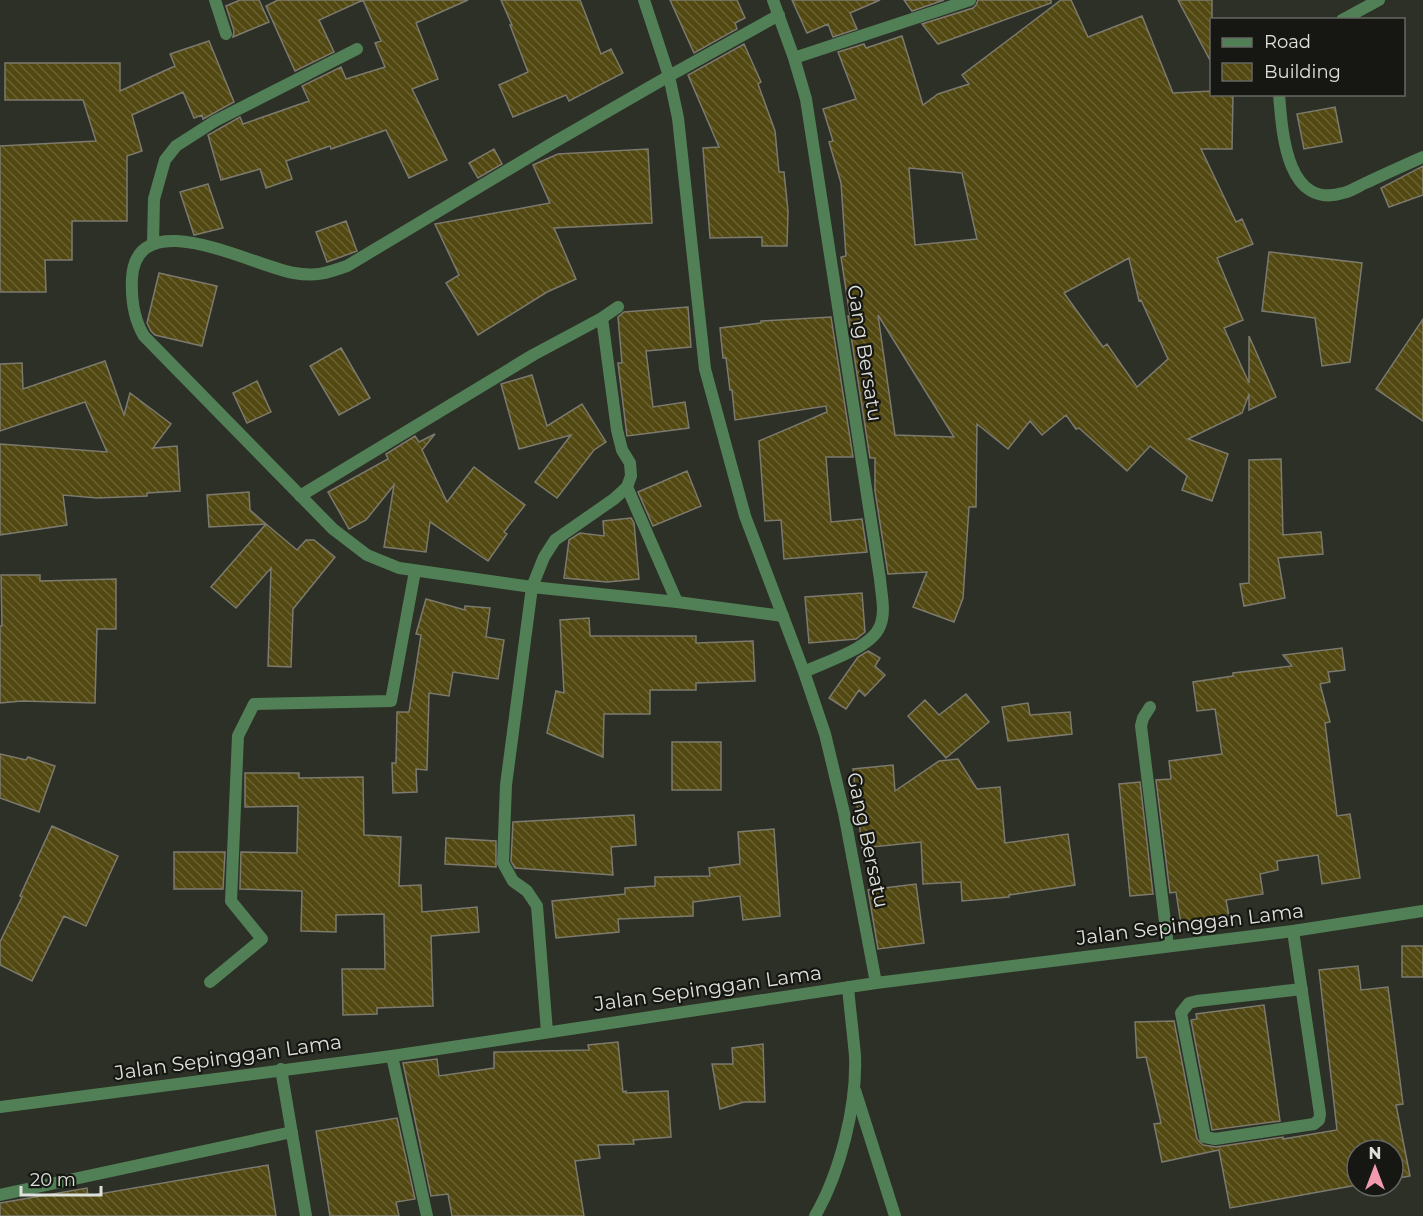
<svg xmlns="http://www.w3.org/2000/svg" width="1423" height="1216" font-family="Montserrat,sans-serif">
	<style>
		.building { fill: url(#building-back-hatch); stroke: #7c7a6e; stroke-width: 1.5; fill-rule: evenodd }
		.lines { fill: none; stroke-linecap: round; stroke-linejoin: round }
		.service { stroke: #528056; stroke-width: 12 }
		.minor { stroke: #528056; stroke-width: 12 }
		.labels { text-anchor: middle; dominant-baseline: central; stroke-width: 4.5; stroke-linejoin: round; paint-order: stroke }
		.street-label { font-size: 20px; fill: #dee0da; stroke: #161713 }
	</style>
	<defs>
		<pattern id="building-back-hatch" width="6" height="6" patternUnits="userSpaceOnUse" patternTransform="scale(1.5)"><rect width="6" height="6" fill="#524811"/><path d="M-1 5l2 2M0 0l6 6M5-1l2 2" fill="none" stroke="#6a6233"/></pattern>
	</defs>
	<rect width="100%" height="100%" fill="#2d3026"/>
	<path class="building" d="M240,0H259L269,22L233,37L234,31L226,6Z
		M278,0H468L416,23L438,79L412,89L447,160L409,178L386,130L331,149L330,146L286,161L292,179L266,188L260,169L221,180L208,135L240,117L243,124L309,101L302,86L341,67L346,79L385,67L375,43L381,41L363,0L319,20L334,52L295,71L266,6Z
		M501,0H580L601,54L611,49L623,73L569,101L566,95L513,117L499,85L528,72L510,25H512Z
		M670,0H737L745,18L735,23L737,29L694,53Z
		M792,0H880L850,13L857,29L833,37L828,24L807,33Z
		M904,0H944L912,11Z
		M978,0H1051V3L938,44L922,24L973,8L976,5Z
		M1061,0H1071L1088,37L1142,16L1173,93L1212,91V94H1233L1232,149H1201L1236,222L1242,219L1253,244L1217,258L1243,320L1224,328L1249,383V336L1276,397L1249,410V394L1242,413L1188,439L1228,454L1212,501L1182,490L1187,476L1150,446L1127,471L1079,428L1076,429L1066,415L1042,435L1030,421L1008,449L977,424L976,507H969L963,598L954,622L913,607L927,572L888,574L875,491V458H870L848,316H850L841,257L846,256L841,183L829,142L833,141L823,109L856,99L838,52L864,44L866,48L902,36L923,105L938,94L969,84L962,75ZM909,168L962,173L977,239L915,245ZM1129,258L1139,301L1141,300L1168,359L1137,387L1107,344L1103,347L1064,293ZM878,315L954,437L895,435Z
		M1178,0H1212V64Z
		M209,41L234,102L203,119L202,115L194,118L183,92L132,115L142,151L127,156V221H72V260H45L46,292H0V146L96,141L83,100H5V63H120V91L175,66L170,54Z
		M744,44L761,82L758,84L775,131L779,172H784L788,211L787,246H762V237L710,238L703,148L719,147L688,75Z
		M1335,107L1342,142L1304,149L1297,114Z
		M494,149L502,164L478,178L469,163Z
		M648,149L652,223L554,228L576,279L547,292L478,335L446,283L459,275L435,224L550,203L533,165L558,154Z
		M1423,166V195L1389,207L1381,188Z
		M208,184L223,228L194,235L180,192Z
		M346,221L357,251L327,262L316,232Z
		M1269,252L1362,263L1350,362L1322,366L1315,318L1262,311Z
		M159,273L217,286L202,346L155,335L151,331L147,323Z
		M688,307L691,347L646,351L653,407L685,402L689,428L627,436L618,363H622L618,317L624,312Z
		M831,317L853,457H826L831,522L862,519L867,552L784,559L781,520L765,521L759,441L827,412L826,406L735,420L732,390H730L726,358H723L720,328L761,323V321Z
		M1423,319V421L1376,389Z
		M341,348L370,398L339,415L310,366Z
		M105,361L124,415L130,393L171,424L153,448L177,446L180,491L147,493V496L97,498L63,495L67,525L0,535V444L107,452L85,402L0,431V364L22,363L23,389Z
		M532,375L547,426L582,404L606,442L594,450L557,498L535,482L571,435L519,449L501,384Z
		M257,381L271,412L247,423L233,393Z
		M435,434L422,450L447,502L474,467L525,505L504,532L507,534L488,561L430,522L426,552L384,547L394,485L366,520L349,529L328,492L388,459L386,454L415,436L419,442Z
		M1281,459L1283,535L1321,532L1323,554L1278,558L1285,598L1244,606L1240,584L1249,583V460Z
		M687,471L701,506L653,526L638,492Z
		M249,492L250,510L266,524L209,527L207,495Z
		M631,518L634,523L639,579L607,582L564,578L569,540L580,533L604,536L603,521Z
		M266,524L297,550L306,540H314L335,557L293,609L291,667L268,666L271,568L236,608L211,587Z
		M1,575H40V581L116,579V629H97L95,703L22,701L0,703V626H2Z
		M862,593L865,632L856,639L809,643L805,597Z
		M426,599L465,610V606L490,608L486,637L504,640L498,679L453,672L449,696L429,693L427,770L416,769L417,792L393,793L392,763H396L397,712H409L421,635L416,634Z
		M589,618L590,636H696V643L753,641L755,681L696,683V690H650V714H604L603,757L547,733L556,691L564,693L560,620Z
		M1342,648L1345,670L1328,672L1330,682L1320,684L1330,722L1325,723L1337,816L1350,814L1360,878L1322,884L1318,855L1277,861L1278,870L1260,874L1263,894L1226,900L1229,916L1181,924L1176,892L1170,893L1156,780L1171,779L1169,761L1222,754L1215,709L1197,711L1193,682L1233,676V673L1292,666L1283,655Z
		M868,651L880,658L875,666L885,675L865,696L859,690L846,709L829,698L858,657Z
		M966,694L989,722L946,758L908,716L925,700L939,715Z
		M1028,703L1030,715L1070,712L1072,734L1008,741L1002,707Z
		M672,742H721V790H672Z
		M0,754L26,760L28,757L55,766L39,812L0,798Z
		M958,759L977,789L1000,787L1005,843L1068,834L1075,885L1009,895V897L962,901L961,882L923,884L921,842L862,848L853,769L893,765L895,791L939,761Z
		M245,773H299V778L363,777L364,835L401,837L399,886L421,885L422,912L477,907L479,932L431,936L433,1006L377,1008V1014L343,1015L342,969H385L384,914L336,915V932L301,931L302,891L240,889L241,852L297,853L298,806L245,807Z
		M1140,782L1153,894L1130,896L1119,784Z
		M634,815L636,845L611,847L613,875L515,868L511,861L513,822Z
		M52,826L118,856L86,926L64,916L32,981L0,965V942L22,897L20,896Z
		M774,829L780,916L743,920L740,896L693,902V916L618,919L619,932L556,938L552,901L625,894V888L655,886V877L710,876L709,868L740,864L738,832Z
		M446,838L496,841V867L445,864Z
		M174,852H225L223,889H174Z
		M916,884L924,943L878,949L868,890Z
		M1402,946H1423V977H1402Z
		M1358,966L1361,990L1388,987L1403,1104L1396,1105L1410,1176L1393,1179V1150H1357V1185L1230,1208L1219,1150L1162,1162L1154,1124L1161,1123L1146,1057L1137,1058L1135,1022L1174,1021L1197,1139L1203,1145L1216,1147L1283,1137V1139L1337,1130L1319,970Z
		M1264,1005L1280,1121L1212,1130L1191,1020L1197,1019L1196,1014Z
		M618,1042L623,1092L626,1091V1093L668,1091L671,1137L633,1140L634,1144L598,1145L600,1158L575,1161L584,1216H452L448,1194L431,1196L403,1063L437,1059L439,1076L494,1068V1052L589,1050L588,1045Z
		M763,1044L765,1102H744L720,1109L712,1064H733L732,1048Z
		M397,1118L415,1199L396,1202L399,1216H330L316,1131Z
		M268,1165L276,1216H0V1203L87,1188L88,1196Z"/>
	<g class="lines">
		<path class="service" d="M215,0L226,34
			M669,76L551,144L347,266C327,273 316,277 294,273C255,267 137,201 132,278C131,299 133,318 144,336L333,529L367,555L399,568L532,587L677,602L783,616
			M153,244L154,199L165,160L176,146L215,121L357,49
			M627,487L677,602
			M300,496L533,355L602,318L618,307
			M1150,707L1143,718L1141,726L1168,946
			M1293,931L1320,1114L1319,1120L1314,1124L1215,1139L1205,1137L1181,1013L1189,1003L1197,1001L1302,989
			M547,1032L537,906L527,891L513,881L503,863L506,785L532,587L544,557L555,540L614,499L627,487L631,476L630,463L622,450L617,430L602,318
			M281,1069L306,1216
			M0,1195L292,1132"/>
		<path class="minor" d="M644,0L669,76L678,118L705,369L745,516L804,672L825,734L844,813L876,983
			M773,0L794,58L806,99L880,579C881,593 886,612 880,626C872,648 825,662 804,672
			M1342,20L1379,0
			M794,58L970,0
			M669,76L779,15
			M1279,94C1282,131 1286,210 1343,193C1352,191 1360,185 1368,182C1387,173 1405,165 1423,157
			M210,982L262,939L231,901L238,736L254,704L391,701L415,571
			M392,1056L427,1216
			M855,1090L895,1216
			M0,1107L392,1056L876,983L1293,931L1423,911
			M815,1216C840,1173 857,1106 855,1056C853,1033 850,1010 848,987"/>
	</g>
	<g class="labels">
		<g class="street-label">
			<text transform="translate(865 353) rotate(81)">Gang Bersatu</text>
			<text transform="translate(868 840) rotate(78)">Gang Bersatu</text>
			<text transform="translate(1190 924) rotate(-7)">Jalan Sepinggan Lama</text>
			<text transform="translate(708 988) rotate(-8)">Jalan Sepinggan Lama</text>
			<text transform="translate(228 1057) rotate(-8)">Jalan Sepinggan Lama</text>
		</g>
	</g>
	<rect x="1210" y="18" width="195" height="78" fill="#161713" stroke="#666763" stroke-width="1.5"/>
	<rect x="1222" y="38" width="30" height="9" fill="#528056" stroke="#666763" stroke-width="1.5"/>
	<text x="1264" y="48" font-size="18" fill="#dee0da">Road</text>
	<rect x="1222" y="63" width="30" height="18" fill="url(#building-back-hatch)" stroke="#666763" stroke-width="1.5"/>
	<text x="1264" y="78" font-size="18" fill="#dee0da">Building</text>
	<g transform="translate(1375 1168)"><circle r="28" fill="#161713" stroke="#666763" stroke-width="1.5"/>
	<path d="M0-4.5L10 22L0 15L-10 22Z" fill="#f19ab0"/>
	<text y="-9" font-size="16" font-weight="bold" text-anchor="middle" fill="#dee0da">N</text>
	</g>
	<path d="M21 1186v9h80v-9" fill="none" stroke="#dee0da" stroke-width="3"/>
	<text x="30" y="1186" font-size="18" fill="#dee0da" stroke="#161713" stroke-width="4.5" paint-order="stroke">20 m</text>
</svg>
